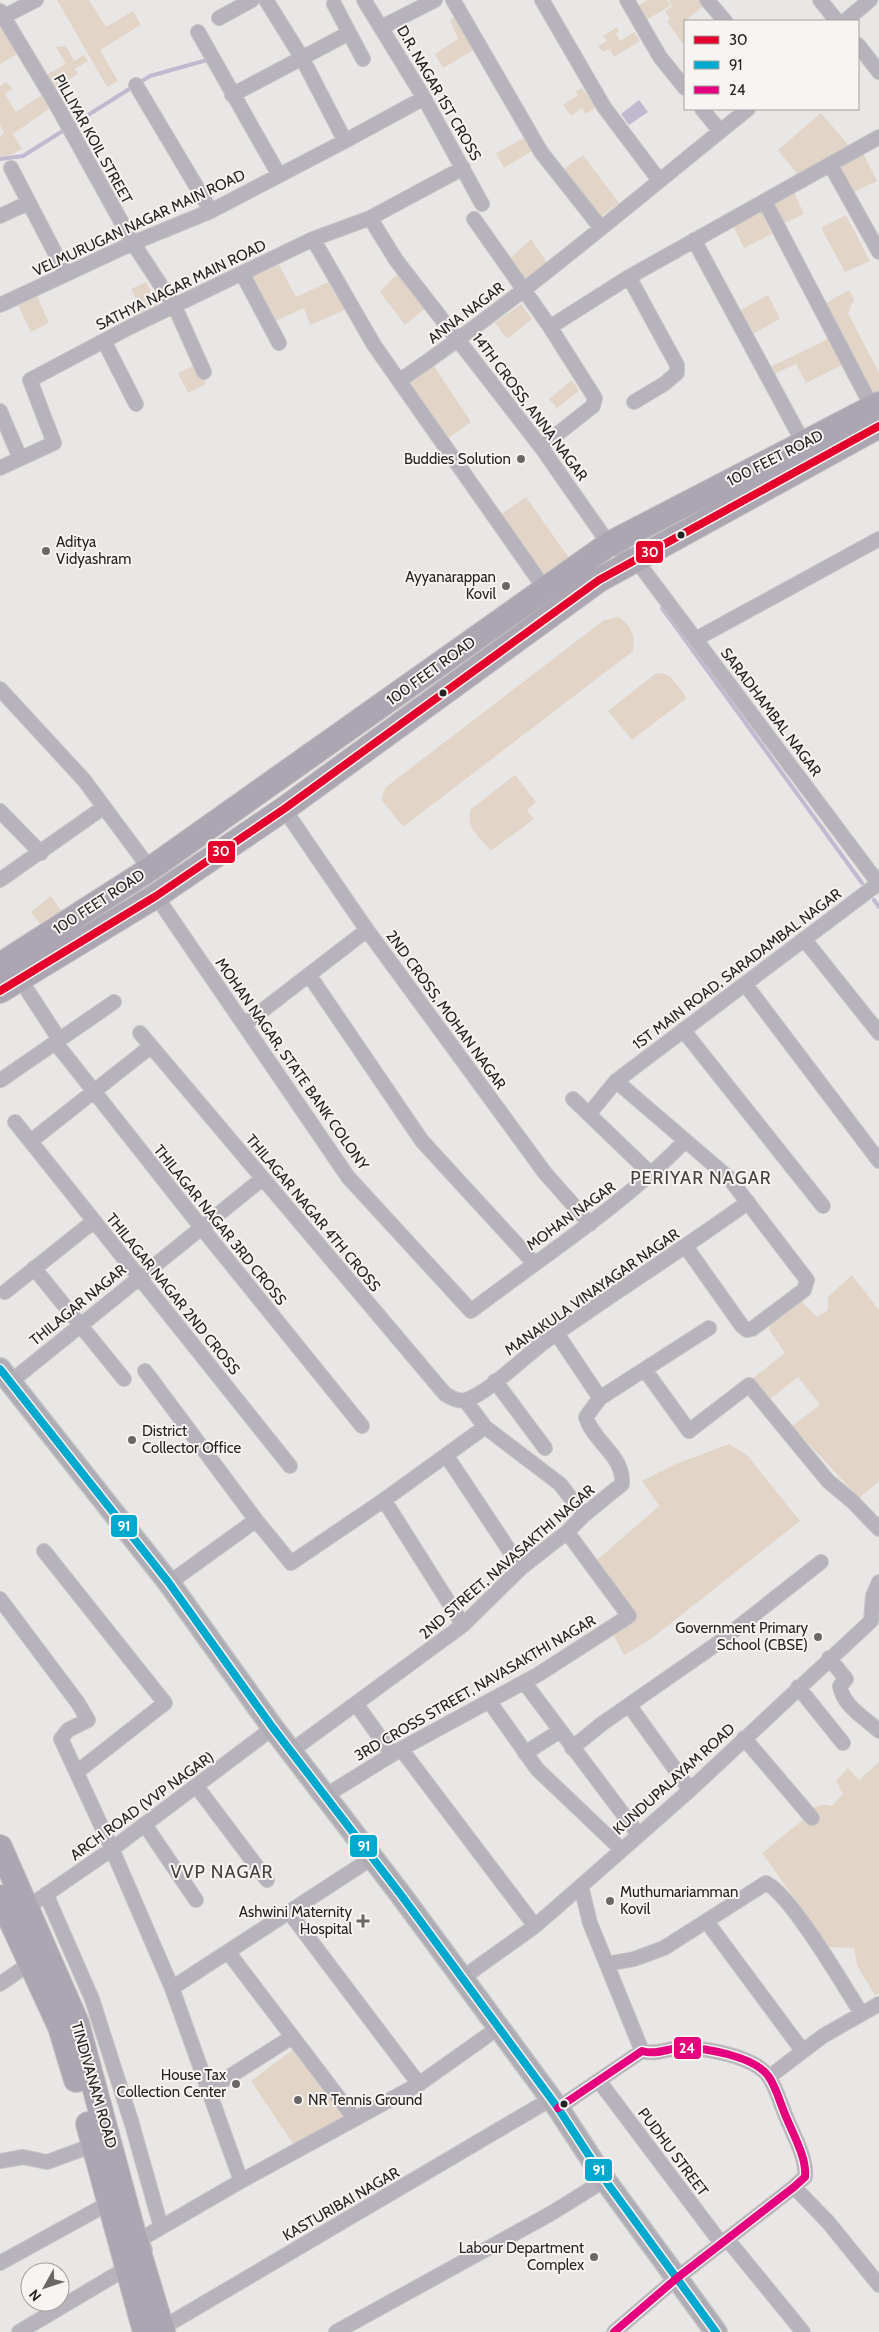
<svg xmlns="http://www.w3.org/2000/svg" width="879" height="2332" font-family="Cabin,sans-serif">
	<style>
		.green { fill: #e2d5c7 }
		.water { fill: #c0b9d0 }
		.lines { fill: none; stroke-linecap: round; stroke-linejoin: round }
		.stream { stroke: #c0b9d0; stroke-width: 4 }
		.street-casing { stroke: #c5c4c4; stroke-width: 16 }
		.primary-casing { stroke: #c5c4c4; stroke-width: 24 }
		.highway-casing { stroke: #c5c4c4; stroke-width: 26 }
		.street { stroke: #b7b3bc; stroke-width: 14 }
		.primary { stroke: #b0acb6; stroke-width: 21 }
		.highway { stroke: #aba6b1; stroke-width: 24 }
		.bus-1-casing { stroke: #f7f4f2; stroke-width: 11 }
		.bus-2-casing { stroke: #f7f4f2; stroke-width: 11 }
		.bus-3-casing { stroke: #f7f4f2; stroke-width: 11 }
		.bus-1 { stroke: #e4002b; stroke-width: 8 }
		.bus-2 { stroke: #00a9ce; stroke-width: 8 }
		.bus-3 { stroke: #e5007d; stroke-width: 8 }
		.poi-dot { fill: #6a6867; stroke: #f7f4f2; stroke-width: 2 }
		.bus-dot { fill: #252423; stroke: #f7f4f2; stroke-width: 2 }
		.labels { text-anchor: middle; dominant-baseline: central; stroke-width: 4; stroke-linejoin: round; paint-order: stroke }
		.street-label { font-size: 15px; fill: #252423; stroke: #f7f4f2 }
		.poi-label { font-size: 15px; fill: #252423; stroke: #f7f4f2; text-anchor: end }
		.quarter-label { font-size: 18px; letter-spacing: 1px; fill: #444340; stroke: #f7f4f2 }
		.line-badge { stroke: #f7f4f2; stroke-width: 2 }
		.badge-label { font-size: 14px; text-anchor: middle; font-weight: bold; fill: #fff }
	</style>
	<rect width="100%" height="100%" fill="#e9e7e6"/>
	<path class="green" d="M57,0H89L106,27L133,11L141,25L100,50L118,81L107,87Z
		M648,0H667L670,6L643,22L635,7Z
		M669,0H703L706,4L684,22L685,42L682,43L667,21L670,18L665,11L672,7Z
		M461,13L477,48L443,68L435,54L458,39L450,20Z
		M0,23L21,52L0,64Z
		M617,27L619,32L616,33L620,41L634,32L640,41L614,57L610,49L603,52L598,46L607,41L603,36Z
		M66,46L74,61L84,55L88,61L75,69L78,74L54,89L46,75L66,64L56,47Z
		M6,82L13,89L5,94L16,112L45,93L53,106L13,134L22,149L11,155L0,157V136L4,133L0,125V86Z
		M582,88L596,107L586,114L582,108L571,116L563,105L577,96L576,91Z
		M821,113L851,148L800,178L778,150Z
		M526,137L532,151L504,168L496,153Z
		M862,151L877,181L850,194L834,165Z
		M583,155L619,203L598,219L561,171Z
		M793,190L804,214L779,226L768,204Z
		M760,210L772,234L744,248L732,224Z
		M846,215L870,261L845,272L821,228Z
		M531,239L548,264L527,281L508,260Z
		M279,265L296,297L328,282L345,310L310,325L304,308L273,322L248,278Z
		M400,271L427,307L405,325L380,292Z
		M146,282L160,309L137,321L133,314L141,309L131,289Z
		M849,290L854,299L848,313L879,373V393L868,390L824,304Z
		M35,292L49,323L31,332L16,301Z
		M768,295L780,319L751,335L739,311Z
		M521,304L532,319L507,339L495,323Z
		M830,338L844,364L806,383L796,364L772,375L768,368Z
		M197,364L206,384L188,393L178,373Z
		M434,366L471,422L446,440L407,385Z
		M572,380L579,391L557,408L549,399Z
		M526,497L572,562L546,579L500,515Z
		M619,617C632,626 635,635 633,651L403,827L381,799L386,787L604,620Z
		M663,673L671,677L687,698L632,740L608,711L655,674Z
		M515,775L536,802L527,810L534,819L491,851C481,839 464,826 471,809Z
		M51,896L66,917L45,930L31,912Z
		M852,1275L879,1310V1481L859,1498L792,1426L820,1405L798,1377L770,1399L753,1378L785,1353L770,1331L767,1321L800,1300L817,1317L828,1310V1297Z
		M729,1444L747,1455L800,1521L651,1639L624,1655L607,1623L631,1607L602,1571L597,1560L659,1506L642,1481L673,1465Z
		M879,1762V1993L875,1995L857,1966L854,1948L829,1947L762,1853L805,1818L810,1826L816,1821L812,1810C818,1804 824,1804 832,1806L843,1794L836,1781L848,1768L859,1780Z
		M295,2048L345,2118L295,2147L251,2081Z"/>
	<path class="water" d="M639,100L648,112L629,125L621,114Z"/>
	<g class="lines">
		<path class="stream" d="M0,159L23,156L150,76L207,60
			M662,608L862,883
			M874,900L879,907"/>
		<defs>
			<path id="street" d="M266,0L302,58L345,141
				M364,0L424,98L482,204
				M453,0L541,152L601,228
				M542,0L604,107L659,180
				M627,0L660,57L685,88
				M707,0L725,21
				M820,0L837,21
				M334,4L363,59
				M0,11L56,104L133,243L175,307L204,372
				M3,17L36,0
				M219,18L252,0
				M845,21L870,0
				M382,27L435,0
				M198,32L279,175
				M858,45L879,72
				M136,85L211,211
				M232,95L349,33
				M702,109L720,131
				M830,164L879,252
				M11,168L66,274
				M765,202L872,407
				M0,216L28,203
				M370,218L396,260L541,447L609,544L636,560L879,884
				M474,219L550,327L595,398L593,406L541,447
				M313,239L374,345L545,589
				M694,240L804,444
				M243,275L279,343
				M629,277L677,365V373L664,384L634,402
				M0,305L133,243L211,211L345,141L424,98
				M550,327L629,277L879,137
				M104,341L136,404
				M399,381C521,298 633,201 748,109
				M0,411L20,458
				M0,468L54,443L30,380L130,327L313,239L370,218L463,168
				M696,639L879,539
				M0,689L84,780L150,869
				M284,809L367,930L545,1173L590,1224
				M0,811L41,853
				M0,880L104,807
				M156,896L348,1177L471,1311C543,1256 621,1207 685,1141
				M804,939L879,1033
				M309,975L422,1141L534,1263
				M20,979L59,1039
				M745,984L879,1161
				M245,1024L367,930
				M683,1030L823,1206
				M140,1033L445,1394C451,1398 458,1402 466,1400C488,1393 523,1358 543,1343C610,1295 681,1251 748,1202
				M55,1042L201,1227L362,1426
				M1,1080L114,1002
				M616,1081L729,1178L807,1280L804,1290L752,1329L747,1330L742,1326L686,1247
				M573,1099L652,1175
				M589,1114L616,1081L879,883
				M15,1122L290,1466
				M31,1141L150,1047
				M34,1268L124,1379
				M5,1292L94,1221
				M645,1370L689,1431L749,1385L828,1481L852,1501L879,1529
				M145,1371L256,1520L291,1563L384,1500L485,1427
				M495,1381L545,1448
				M9,1383L262,1179
				M600,1398L709,1328
				M465,1400L485,1427L560,1484L584,1515
				M446,1455L521,1568
				M384,1500L463,1625
				M44,1551L165,1703L77,1772
				M169,1583L256,1520
				M0,1599L78,1703L88,1720L68,1730L61,1739L112,1849L172,1988L241,2181L141,2239L145,2250
				M829,1658L846,1679L840,1686C843,1706 865,1718 879,1731
				M524,1682L638,1834
				M798,1687L843,1743
				M489,1701L537,1769L621,1849
				M356,1704L392,1754
				M629,1705L690,1790
				M744,1738L812,1818
				M572,1748L603,1723L718,1643L821,1562
				M401,1749L535,1926
				M291,1751L463,1625L521,1568L567,1532L584,1515L622,1484C624,1455 593,1442 586,1417L600,1398L557,1334
				M525,1753L560,1731
				M197,1787L267,1880
				M325,1796L401,1749L539,1674L629,1616L567,1532
				M145,1825L196,1900
				M581,1886L590,1923L642,2051
				M46,1894L92,1999L132,2124L161,2227
				M28,1907L112,1849L273,1728
				M289,1912L419,2084
				M707,1922L802,2050
				M228,1952L355,2119
				M607,1964L634,1959L664,1948L766,1883C791,1895 844,1986 861,2013
				M461,1979L535,1926L581,1886L690,1790L871,1621L873,1596L879,1582
				M0,1984L35,1960
				M172,1988L372,1858
				M769,2077L823,2036L879,2004
				M599,2081L721,2243
				M208,2090L292,2037
				M558,2108L642,2051C656,2055 666,2049 680,2048C703,2047 755,2056 769,2077C777,2089 781,2106 787,2119C794,2136 807,2159 805,2177L794,2187L677,2278L614,2332
				M0,2161L23,2157L47,2162L94,2145
				M241,2181L419,2084L498,2028
				M794,2187L828,2222L879,2285
				M727,2239L803,2332
				M0,2263L109,2203
				M155,2329L162,2328L551,2099
				M19,2332L127,2268
				M336,2332L550,2214L605,2180"/>
			<path id="primary" d="M0,1369L169,1583L273,1728L401,1895L558,2108L605,2180L716,2332"/>
			<path id="highway" d="M0,965L150,869L609,544L879,404
				M0,991L156,896L284,809L599,580L879,426
				M0,1847L77,2023L136,2242L163,2332
				M0,1897L60,2027L76,2080
				M88,2124L145,2332"/>
		</defs>
		<use href="#street" class="street-casing"/>
		<use href="#primary" class="primary-casing"/>
		<use href="#highway" class="highway-casing"/>
		<use href="#street" class="street"/>
		<use href="#primary" class="primary"/>
		<use href="#highway" class="highway"/>
		<defs>
			<path id="bus-1" d="M0,991L156,896L284,809L599,580L879,426"/>
			<path id="bus-2" d="M0,1369L169,1583L273,1728L401,1895L558,2108L605,2180L716,2332"/>
			<path id="bus-3" d="M558,2108L642,2051C656,2055 666,2049 680,2048C703,2047 755,2056 769,2077C777,2089 781,2106 787,2119C794,2136 807,2159 805,2177L794,2187L677,2278L614,2332"/>
		</defs>
		<use href="#bus-1" class="bus-1-casing"/>
		<use href="#bus-2" class="bus-2-casing"/>
		<use href="#bus-3" class="bus-3-casing"/>
		<use href="#bus-1" class="bus-1"/>
		<use href="#bus-2" class="bus-2"/>
		<use href="#bus-3" class="bus-3"/>
	</g>
	<g class="poi-dot">
		<circle cx="521" cy="459" r="5"/>
		<circle cx="46" cy="551" r="5"/>
		<circle cx="506" cy="586" r="5"/>
		<circle cx="132" cy="1440" r="5"/>
		<circle cx="818" cy="1637" r="5"/>
		<circle cx="610" cy="1901" r="5"/>
		<path d="M360.5 1913.5h5v5h5v5h-5v5h-5v-5h-5v-5h5z"/>
		<circle cx="236" cy="2084" r="5"/>
		<circle cx="298" cy="2100" r="5"/>
		<circle cx="594" cy="2257" r="5"/>
	</g>
	<g class="bus-dot">
		<circle cx="681" cy="535" r="4.5"/>
		<circle cx="443" cy="693" r="4.5"/>
		<circle cx="564" cy="2104" r="4.5"/>
	</g>
	<g class="labels">
		<g class="street-label">
			<text transform="translate(439 93) rotate(60)">D.R. NAGAR 1ST CROSS</text>
			<text transform="translate(93 139) rotate(61)">PILLIYAR KOIL STREET</text>
			<text transform="translate(139 223) rotate(-25)">VELMURUGAN NAGAR MAIN ROAD</text>
			<text transform="translate(181 285) rotate(-26)">SATHYA NAGAR MAIN ROAD</text>
			<text transform="translate(466 313) rotate(-37)">ANNA NAGAR</text>
			<text transform="translate(530 407) rotate(53)">14TH CROSS, ANNA NAGAR</text>
			<text transform="translate(775 458) rotate(-27)">100 FEET ROAD</text>
			<text transform="translate(431 671) rotate(-36)">100 FEET ROAD</text>
			<text transform="translate(771 712) rotate(53)">SARADHAMBAL NAGAR</text>
			<text transform="translate(99 902) rotate(-33)">100 FEET ROAD</text>
			<text transform="translate(737 969) rotate(-37)">1ST MAIN ROAD, SARADAMBAL NAGAR</text>
			<text transform="translate(446 1010) rotate(54)">2ND CROSS, MOHAN NAGAR</text>
			<text transform="translate(292 1064) rotate(55)">MOHAN NAGAR, STATE BANK COLONY</text>
			<text transform="translate(313 1213) rotate(50)">THILAGAR NAGAR 4TH CROSS</text>
			<text transform="translate(571 1216) rotate(-36)">MOHAN NAGAR</text>
			<text transform="translate(220 1225) rotate(51)">THILAGAR NAGAR 3RD CROSS</text>
			<text transform="translate(592 1292) rotate(-35)">MANAKULA VINAYAGAR NAGAR</text>
			<text transform="translate(173 1294) rotate(51)">THILAGAR NAGAR 2ND CROSS</text>
			<text transform="translate(78 1305) rotate(-39)">THILAGAR NAGAR</text>
			<text transform="translate(507 1562) rotate(-41)">2ND STREET, NAVASAKTHI NAGAR</text>
			<text transform="translate(475 1688) rotate(-30)">3RD CROSS STREET, NAVASAKTHI NAGAR</text>
			<text transform="translate(674 1779) rotate(-42)">KUNDUPALAYAM ROAD</text>
			<text transform="translate(142 1806) rotate(-36)">ARCH ROAD (VVP NAGAR)</text>
			<text transform="translate(94 2085) rotate(74)">TINDIVANAM ROAD</text>
			<text transform="translate(673 2152) rotate(53)">PUDHU STREET</text>
			<text transform="translate(341 2204) rotate(-30)">KASTURIBAI NAGAR</text>
		</g>
		<g class="poi-label">
			<text x="511" y="459">Buddies Solution</text>
			<text x="56" y="542" text-anchor="start">Aditya<tspan x="56" dy="17">Vidyashram</tspan></text>
			<text x="496" y="577">Ayyanarappan<tspan x="496" dy="17">Kovil</tspan></text>
			<text x="142" y="1431" text-anchor="start">District<tspan x="142" dy="17">Collector Office</tspan></text>
			<text x="808" y="1628">Government Primary<tspan x="808" dy="17">School (CBSE)</tspan></text>
			<text x="620" y="1892" text-anchor="start">Muthumariamman<tspan x="620" dy="17">Kovil</tspan></text>
			<text x="352" y="1912">Ashwini Maternity<tspan x="352" dy="17">Hospital</tspan></text>
			<text x="226" y="2075">House Tax<tspan x="226" dy="17">Collection Center</tspan></text>
			<text x="308" y="2100" text-anchor="start">NR Tennis Ground</text>
			<text x="584" y="2248">Labour Department<tspan x="584" dy="17">Complex</tspan></text>
		</g>
		<g class="quarter-label">
			<text x="701" y="1178">PERIYAR NAGAR</text>
			<text x="222" y="1872">VVP NAGAR</text>
		</g>
	</g>
	<g class="line-badge">
		<rect x="635" y="540" width="29" height="24" rx="5" fill="#e4002b"/>
		<rect x="207" y="840" width="29" height="24" rx="5" fill="#e4002b"/>
		<rect x="110" y="1514" width="28" height="24" rx="5" fill="#00a9ce"/>
		<rect x="349" y="1834" width="29" height="24" rx="5" fill="#00a9ce"/>
		<rect x="673" y="2036" width="29" height="24" rx="5" fill="#e5007d"/>
		<rect x="584" y="2158" width="29" height="24" rx="5" fill="#00a9ce"/>
	</g>
	<g class="badge-label">
		<text x="650" y="557">30</text>
		<text x="221" y="856">30</text>
		<text x="124" y="1531">91</text>
		<text x="364" y="1851">91</text>
		<text x="687" y="2053">24</text>
		<text x="599" y="2175">91</text>
	</g>
	<rect x="684" y="20" width="175" height="90" fill="#f7f4f2" stroke="#a3a19f"/>
	<rect x="694" y="36" width="25" height="8" fill="#e4002b" stroke="#a3a19f"/>
	<text x="729" y="45" font-size="15" fill="#252423">30</text>
	<rect x="694" y="61" width="25" height="8" fill="#00a9ce" stroke="#a3a19f"/>
	<text x="729" y="70" font-size="15" fill="#252423">91</text>
	<rect x="694" y="86" width="25" height="8" fill="#e5007d" stroke="#a3a19f"/>
	<text x="729" y="95" font-size="15" fill="#252423">24</text>
	<g transform="translate(45 2287) rotate(230)"><circle r="24" fill="#f7f4f2" stroke="#a3a19f"/>
	<path d="M0-4L9 19L0 12L-9 19Z" fill="#6a6867"/>
	<text y="-8" font-size="14" font-weight="bold" text-anchor="middle" fill="#252423">N</text>
	</g>
</svg>
